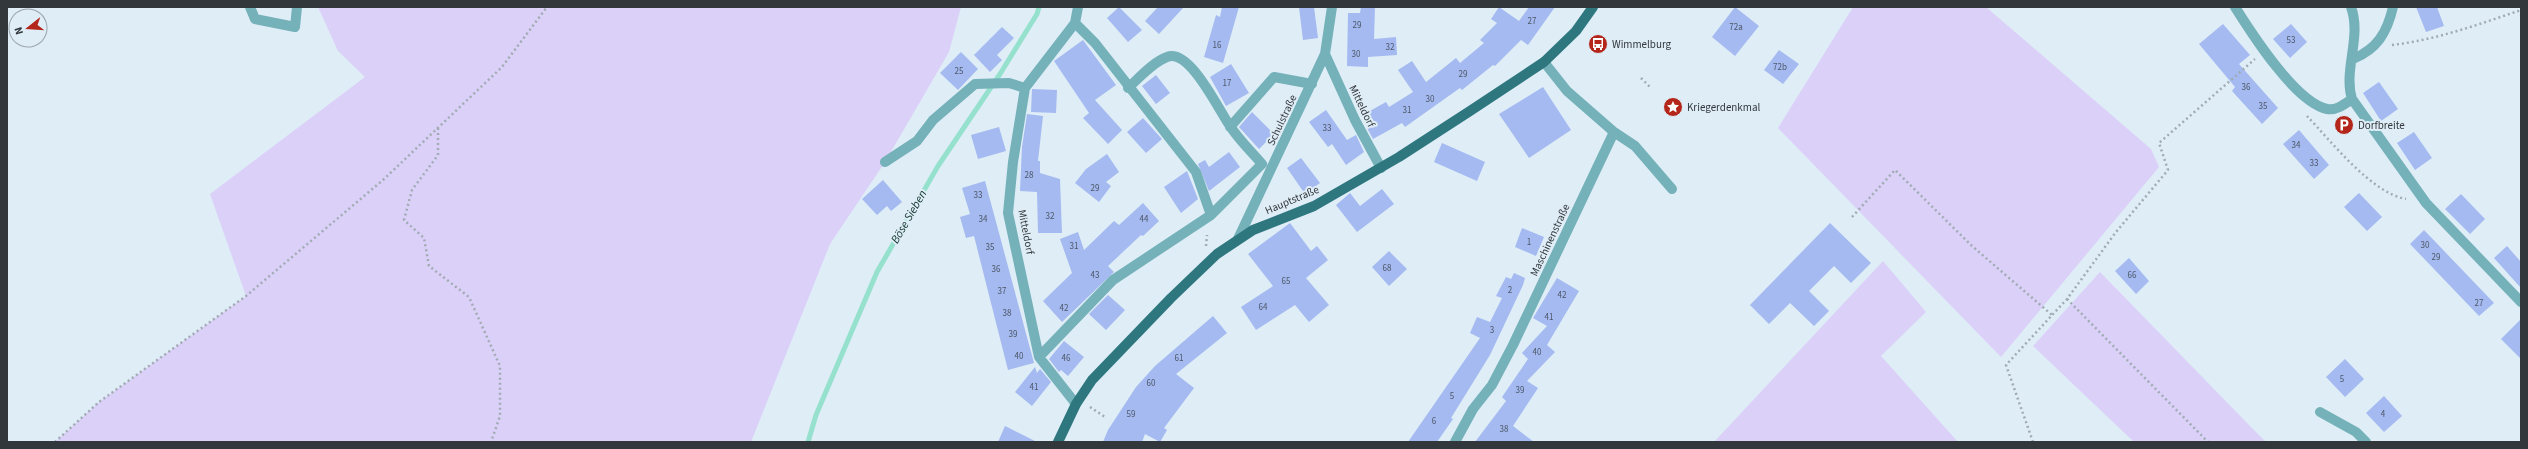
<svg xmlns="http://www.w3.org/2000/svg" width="2528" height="449" font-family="'Source Sans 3',sans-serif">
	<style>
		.green { fill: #dbd0f8 }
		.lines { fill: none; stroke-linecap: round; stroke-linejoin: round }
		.stream { stroke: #95e1cd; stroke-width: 5 }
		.building { fill: #a4baf0 }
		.path { stroke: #a1abb3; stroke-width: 2.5; stroke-dasharray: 2 3; stroke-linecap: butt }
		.minor { stroke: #74b1b9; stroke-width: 10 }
		.major { stroke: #2e777f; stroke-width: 10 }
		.labels { text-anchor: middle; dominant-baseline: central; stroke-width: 4; stroke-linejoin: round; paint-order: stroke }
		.number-label { font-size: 9px; fill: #4e5868 }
		.poi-label { font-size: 11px; fill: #32373b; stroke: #dfedf7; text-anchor: start }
		.street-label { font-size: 11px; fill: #32373b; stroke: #dfedf7 }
		.water-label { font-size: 12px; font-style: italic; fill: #11352d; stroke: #dfedf7 }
	</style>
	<rect width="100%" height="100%" fill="#dfedf7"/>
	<path class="green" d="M318,7H961L949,52L885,162L830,244L751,442H55L99,402L246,296L210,194L365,77L338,51Z
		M1853,7H1986L2151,149L2159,167L2001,357L1778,128Z
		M1883,261L1926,312L1881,356L1958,442H1714Z
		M2100,272L2250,426L2266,442H2134L2033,346Z"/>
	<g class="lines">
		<path class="stream" d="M808,442L816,415L877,272L938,166L1000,74L1037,14L1039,7"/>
	</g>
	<path class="building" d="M1119,7L1142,30L1128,42L1107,18Z
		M1158,7H1184L1159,34L1145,21Z
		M1222,7H1239L1223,63L1204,57L1216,15L1220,17Z
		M1299,7H1314L1318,38L1303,40Z
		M1361,7H1375L1374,39L1396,37L1397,55L1368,57V67L1347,66L1348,13H1360Z
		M1499,7L1519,21L1529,7H1555L1528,45L1521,40L1495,66L1493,65L1462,90L1460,88L1405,127L1402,123L1373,139L1367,128L1374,124L1368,112L1386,102L1389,107L1413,92L1398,70L1412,61L1426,82L1456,58L1460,63L1484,43L1480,40L1497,23L1491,19Z
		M1735,7L1759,26L1735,56L1712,37Z
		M2416,7H2437L2444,26L2426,32Z
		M2223,24L2250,55L2239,64L2278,108L2262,124L2232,91L2235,87L2199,44Z
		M2291,24L2307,42L2290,58L2273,39Z
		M1002,27L1014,38L997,55L1002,60L990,72L974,55Z
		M1083,40L1116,85L1095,100L1122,130L1108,144L1083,118L1089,113L1054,61Z
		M1779,50L1799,64L1783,84L1764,70Z
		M961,52L978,69L958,90L940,73Z
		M1231,64L1249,93L1226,106L1210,77Z
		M1156,75L1170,93L1156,104L1142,86Z
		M2379,82L2398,109L2381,121L2363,93Z
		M1543,87L1571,130L1529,158L1499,114Z
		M1032,89L1057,90L1056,113L1031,112Z
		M1326,110L1347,140L1356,135L1364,152L1346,165L1332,144L1328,147L1309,122Z
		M1252,112L1274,134L1259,149L1239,127Z
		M1027,114L1043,116L1038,161H1040V173L1060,179L1062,233H1038L1037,192L1020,191L1022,147Z
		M1143,118L1162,139L1146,153L1127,132Z
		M999,127L1006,151L978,159L971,135Z
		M2299,130L2329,165L2314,179L2283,144Z
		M2414,132L2432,158L2415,170L2397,143Z
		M1442,143L1485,162L1477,181L1434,162Z
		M1229,152L1240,167L1209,191L1198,164L1205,160L1209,167Z
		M1107,154L1119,172L1106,182L1111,186L1099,202L1075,183L1086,169Z
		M1301,158L1320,183L1305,194L1287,168Z
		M1187,171L1198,199L1181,213L1164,187Z
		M883,180L902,202L891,211L887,206L877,215L862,199Z
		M985,181L1034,363L1008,370L974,236L966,238L960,217L970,214L962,188Z
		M1382,189L1394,204L1357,232L1336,205L1350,193L1360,206Z
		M2359,193L2382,217L2367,231L2344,207Z
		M2461,194L2485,219L2470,234L2445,209Z
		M1143,203L1159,221L1143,236L1141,235L1108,266L1114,272L1062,322L1043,301L1072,273L1060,239L1078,232L1084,250L1114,221L1119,225Z
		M1290,223L1311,251L1317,246L1328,260L1306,278L1329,305L1309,322L1295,305L1256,330L1241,307L1273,286L1248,254Z
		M1830,223L1871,263L1851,283L1834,266L1809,291L1829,311L1814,326L1790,303L1769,324L1750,305Z
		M1522,228L1544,237L1536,256L1515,247Z
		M2424,230L2494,303L2479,316L2410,244Z
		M2507,246L2521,262V288L2494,258Z
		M1389,251L1407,269L1389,286L1372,267Z
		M2129,258L2149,281L2136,294L2115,271Z
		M1514,273L1525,278L1523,285L1490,355L1451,418L1453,419L1437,442H1408L1480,338L1470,333L1477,317L1490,322L1502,298L1496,296L1506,277L1511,279Z
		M1557,278L1579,291L1547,345L1555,352L1527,381L1538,388L1513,426L1534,442H1475L1506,401L1502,397L1528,359L1522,353L1547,326L1533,318Z
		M1108,295L1125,310L1106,330L1089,314Z
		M1213,316L1227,333L1176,374L1194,388L1164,428L1167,430L1160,442L1145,434L1142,442H1103L1108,430L1136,387L1155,366Z
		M2521,319V359L2501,339Z
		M1064,341L1084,357L1068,376L1061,370L1059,372L1049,359Z
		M2345,359L2364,379L2345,397L2326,377Z
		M1035,367L1037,373L1040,369L1051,382L1032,406L1015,392Z
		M2384,396L2402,416L2384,432L2366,413Z
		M1005,426L1037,442H998Z"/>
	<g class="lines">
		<path class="path" d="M2392,45C2435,40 2477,25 2518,11L2521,15
			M1641,78L1650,87
			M2307,116C2331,141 2371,193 2406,199
			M438,128V155L412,190L404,220L424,238L429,266L469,297L500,366V416L491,442
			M1852,217L1895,170L1972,246L2052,315
			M1206,246L1207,235
			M2067,299L2208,442
			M1090,407L1105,417
			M55,442L99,402L246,296L383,180L502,67L547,7
			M2033,442L2006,365L2067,299L2116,232L2168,170L2159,143L2255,59"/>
		<path class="minor" d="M250,7L255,19L295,27L297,7
			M2235,7C2252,34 2295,102 2327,109C2336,111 2345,104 2352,99
			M2351,7C2362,37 2343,70 2352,99L2426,203L2521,302
			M1075,23L1095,43L1196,172L1211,215
			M1325,54L1355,120L1381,168
			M2353,59C2377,49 2387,33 2393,7
			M1230,127L1274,77L1312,84
			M1614,132L1635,146L1672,189
			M885,162L917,141L933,120L975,84L1009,83L1025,88
			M1238,239L1325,54L1332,7
			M1039,357L1113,280L1211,215L1262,164C1251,151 1239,140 1230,126C1219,111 1190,48 1167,57C1153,62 1139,78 1128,88
			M1076,404L1039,357L1008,213L1013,162L1025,88L1075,23L1078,7
			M2320,412L2356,432L2366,442
			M1455,442L1473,409L1492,385L1513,345L1614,132L1567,91L1544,62"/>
		<path class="major" d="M1058,442L1076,404L1092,380L1171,298L1217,254L1253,230L1314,206L1399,157L1470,111L1544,62L1576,31L1593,7"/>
	</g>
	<defs>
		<symbol id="bus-disc" viewBox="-11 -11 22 22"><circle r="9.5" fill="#b4261a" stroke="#dfedf7"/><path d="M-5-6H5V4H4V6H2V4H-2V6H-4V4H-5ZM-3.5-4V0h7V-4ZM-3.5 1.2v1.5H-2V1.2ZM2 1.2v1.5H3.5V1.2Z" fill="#fff"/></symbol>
		<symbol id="sight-disc" viewBox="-11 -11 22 22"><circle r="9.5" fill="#b4261a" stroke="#dfedf7"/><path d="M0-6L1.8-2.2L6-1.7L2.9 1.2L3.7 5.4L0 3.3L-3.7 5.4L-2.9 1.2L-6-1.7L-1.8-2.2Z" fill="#fff"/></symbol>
		<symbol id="parking-disc" viewBox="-11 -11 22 22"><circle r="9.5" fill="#b4261a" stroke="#dfedf7"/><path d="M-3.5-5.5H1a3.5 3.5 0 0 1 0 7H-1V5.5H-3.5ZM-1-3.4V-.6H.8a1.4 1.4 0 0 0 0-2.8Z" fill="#fff"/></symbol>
	</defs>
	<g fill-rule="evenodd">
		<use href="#bus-disc" x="1587" y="33" width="22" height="22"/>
		<use href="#sight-disc" x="1662" y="96" width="22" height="22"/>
		<use href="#parking-disc" x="2333" y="114" width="22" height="22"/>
	</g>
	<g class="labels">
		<g class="number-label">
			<text x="1532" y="21">27</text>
			<text x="1357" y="25">29</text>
			<text x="1736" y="27">72a</text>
			<text x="2291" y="40">53</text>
			<text x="1217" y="45">16</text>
			<text x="1390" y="47">32</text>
			<text x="1356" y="54">30</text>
			<text x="1780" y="67">72b</text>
			<text x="959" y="71">25</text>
			<text x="1463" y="74">29</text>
			<text x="1227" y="83">17</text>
			<text x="2246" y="87">36</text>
			<text x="1430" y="99">30</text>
			<text x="2263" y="106">35</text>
			<text x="1407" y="110">31</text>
			<text x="1327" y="128">33</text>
			<text x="2296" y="145">34</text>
			<text x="2314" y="163">33</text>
			<text x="1029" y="175">28</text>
			<text x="1095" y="188">29</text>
			<text x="978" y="195">33</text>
			<text x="1050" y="216">32</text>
			<text x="983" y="219">34</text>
			<text x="1144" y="219">44</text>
			<text x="1529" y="242">1</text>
			<text x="2425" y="245">30</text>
			<text x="1074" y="246">31</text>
			<text x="990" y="247">35</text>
			<text x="2436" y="257">29</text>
			<text x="1387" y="268">68</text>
			<text x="996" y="269">36</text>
			<text x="1095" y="275">43</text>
			<text x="2132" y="275">66</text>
			<text x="1286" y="281">65</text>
			<text x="1510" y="290">2</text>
			<text x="1002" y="291">37</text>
			<text x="1562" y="295">42</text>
			<text x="2479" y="303">27</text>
			<text x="1263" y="307">64</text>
			<text x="1064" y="308">42</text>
			<text x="1007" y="313">38</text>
			<text x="1549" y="317">41</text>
			<text x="1492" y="330">3</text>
			<text x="1013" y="334">39</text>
			<text x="1537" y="352">40</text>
			<text x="1019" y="356">40</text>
			<text x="1066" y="358">46</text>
			<text x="1179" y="358">61</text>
			<text x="2342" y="379">5</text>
			<text x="1151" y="383">60</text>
			<text x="1034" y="387">41</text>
			<text x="1520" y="390">39</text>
			<text x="1452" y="396">5</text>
			<text x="1131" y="414">59</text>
			<text x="2383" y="414">4</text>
			<text x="1434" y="421">6</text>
			<text x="1504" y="429">38</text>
		</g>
		<g class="poi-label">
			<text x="1612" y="44">Wimmelburg</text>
			<text x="1687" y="107">Kriegerdenkmal</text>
			<text x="2358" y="125">Dorfbreite</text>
		</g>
		<g class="street-label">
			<text transform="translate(1362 106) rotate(64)">Mitteldorf</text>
			<text transform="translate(1282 120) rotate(-65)">Schulstraße</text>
			<text transform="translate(1292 200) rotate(-23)">Hauptstraße</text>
			<text transform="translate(1026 232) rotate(79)">Mitteldorf</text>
			<text transform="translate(1550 240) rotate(-65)">Maschinenstraße</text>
		</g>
		<g class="water-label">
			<text transform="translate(909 217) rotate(-60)">Böse Sieben</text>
		</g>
	</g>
	<rect width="2528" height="449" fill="none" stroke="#32373b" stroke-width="16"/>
	<g transform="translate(28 28) rotate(253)"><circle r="19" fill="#dfedf7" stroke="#9aa4ac"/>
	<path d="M0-3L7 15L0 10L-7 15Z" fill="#b4261a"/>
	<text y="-6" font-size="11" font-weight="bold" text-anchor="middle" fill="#32373b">N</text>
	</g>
</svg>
